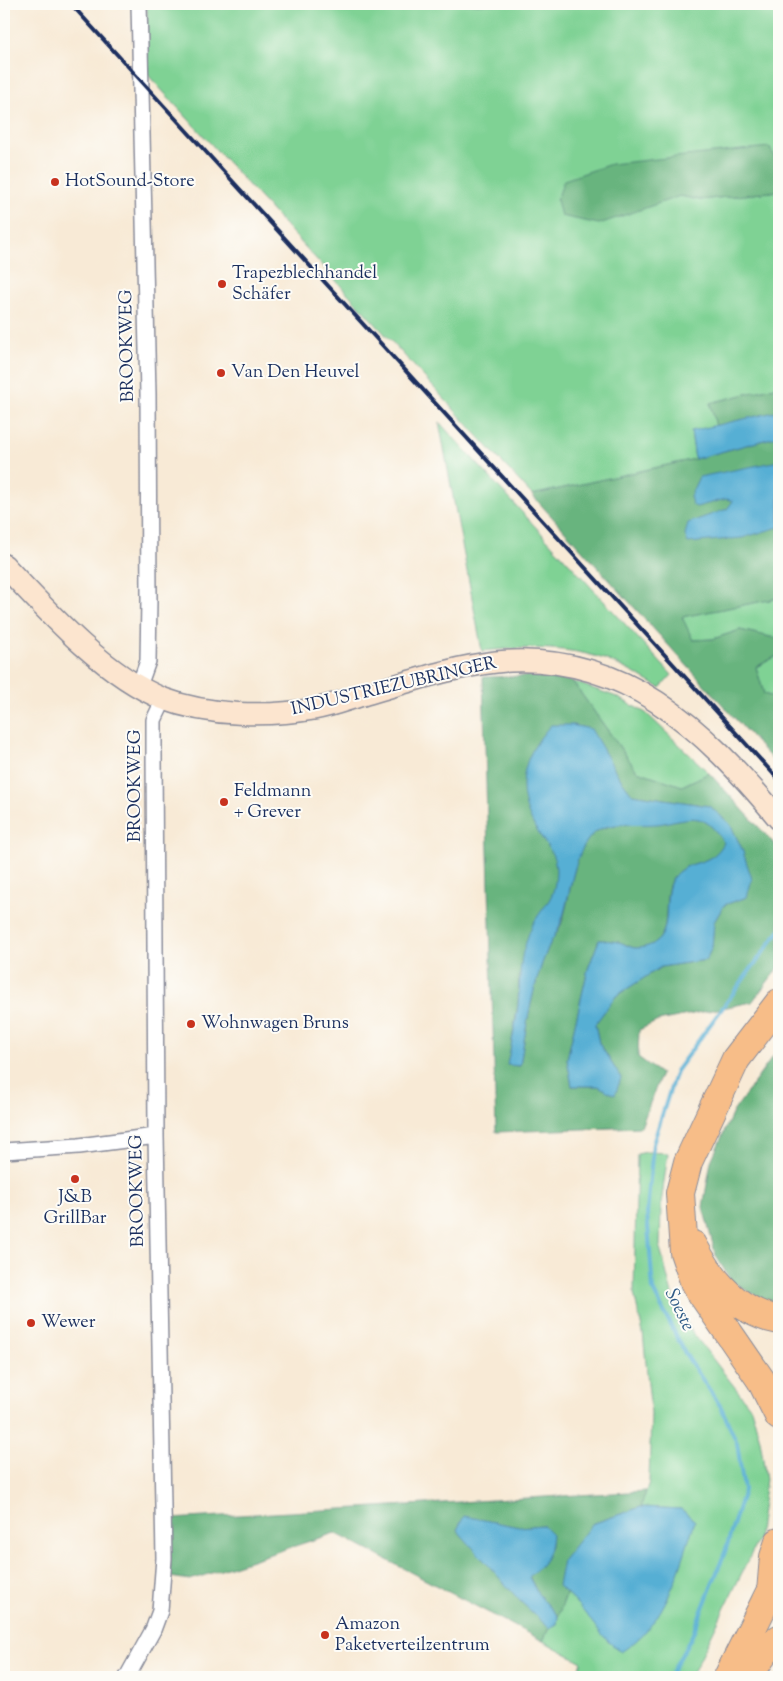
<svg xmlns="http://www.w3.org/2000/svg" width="783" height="1681" font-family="'Sorts Mill Goudy',serif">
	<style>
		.green { fill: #7fd294; stroke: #4d8079 }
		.forest { fill: #67b47e; stroke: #41726e; fill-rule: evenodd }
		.water { fill: #57afd4; stroke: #396f99 }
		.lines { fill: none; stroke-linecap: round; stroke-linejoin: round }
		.stream { stroke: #57afd4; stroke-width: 4 }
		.street-casing { stroke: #8a8c9a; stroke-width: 18 }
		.secondary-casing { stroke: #8a8c9a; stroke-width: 24 }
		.highway-casing { stroke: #8a8c9a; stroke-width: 30 }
		.street { stroke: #fff; stroke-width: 15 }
		.secondary { stroke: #fce5cf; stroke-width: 21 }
		.highway { stroke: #f7bd88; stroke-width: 28 }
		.rail { stroke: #1b2f5e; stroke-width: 4 }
		.poi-dot { fill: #c8321e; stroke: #fdfcf7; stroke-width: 2 }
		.labels { text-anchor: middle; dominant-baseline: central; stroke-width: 4; stroke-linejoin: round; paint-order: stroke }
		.poi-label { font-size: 18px; fill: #1b2f5e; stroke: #fdfcf7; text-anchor: start }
		.street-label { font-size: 18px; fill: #1b2f5e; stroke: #fdfcf7 }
		.water-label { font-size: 19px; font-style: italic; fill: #305c87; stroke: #fdfcf7 }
	</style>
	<rect width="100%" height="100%" fill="#fdfcf7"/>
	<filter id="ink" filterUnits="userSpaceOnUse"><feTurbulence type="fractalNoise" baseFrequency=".02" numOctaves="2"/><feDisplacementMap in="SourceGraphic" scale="10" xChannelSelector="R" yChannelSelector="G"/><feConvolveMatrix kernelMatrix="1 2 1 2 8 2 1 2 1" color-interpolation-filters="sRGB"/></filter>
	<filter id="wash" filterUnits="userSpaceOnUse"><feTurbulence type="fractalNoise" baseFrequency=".0096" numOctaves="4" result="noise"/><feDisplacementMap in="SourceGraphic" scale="20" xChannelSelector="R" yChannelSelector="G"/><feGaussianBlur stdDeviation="1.12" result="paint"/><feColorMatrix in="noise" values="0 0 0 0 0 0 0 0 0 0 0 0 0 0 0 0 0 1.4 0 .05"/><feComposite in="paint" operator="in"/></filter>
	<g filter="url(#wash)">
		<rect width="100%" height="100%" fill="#f8ead6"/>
		<path class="green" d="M147,4H779V164L769,147L680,196L700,200L779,191V386L710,403L716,426L691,432L695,459L532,495L147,74Z
			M439,422L672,675L660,688C646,680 631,671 616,664C576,645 524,647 482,651Z
			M779,598V639L740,630L713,639L692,640L681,617Z
			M779,655V699L764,694L756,667Z
			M572,681L617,697L646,713L709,773L682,786L637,771Z
			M647,1152L668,1153L661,1204L660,1248L672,1294L692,1332L751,1408L760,1439L766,1479L758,1540L691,1677H574L582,1662L543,1641L549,1628L557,1624L558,1616L567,1592L595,1623L609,1643L690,1534L695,1521L681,1509L641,1507L649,1482L651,1413L643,1333L634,1293L637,1154Z"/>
		<path class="forest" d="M769,147L779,164V191L700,200L680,196L599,224L561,216L557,200L564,180L611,164Z
			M779,386V411L716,426L710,403Z
			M779,436V598L682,617L693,640L713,639L740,630L779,639V655L756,667L764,694L779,699V767L532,495L695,459Z
			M529,676L572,681L637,771L682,786L709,773L779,849V967L752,1002L658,1021L639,1030L638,1057L661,1074L641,1127L496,1132L483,677ZM572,725L590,729L619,777L632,794L709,806L730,824L742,849L747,897L724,905L714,922L712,947L706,960L661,967L616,996L595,1024L599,1043L621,1078L598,1086H572L567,1059L588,969L599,940C605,940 612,941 618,942C624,943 631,948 636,948C683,946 655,897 675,875C691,858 710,868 725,843C713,825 702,814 679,818C673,819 667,822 661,823C644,824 611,822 597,831C572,847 571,899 561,925C557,933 551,940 548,948C532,986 526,1027 520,1066L508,1065L518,1004L519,976L555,892L557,870L555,856L535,827Z
			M779,1048V1305L773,1306L731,1281L716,1256L703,1207L711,1161L733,1112Z
			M646,1491L641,1507L592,1524L558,1616L538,1594L529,1576L551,1546V1534L543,1525L519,1527L464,1517L457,1530L549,1628L543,1641L335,1533L190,1580L170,1577L171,1519Z"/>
		<path class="water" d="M779,411V436L695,459L691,431Z
			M779,461V527L742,538L688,543L685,535L688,523L727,509L733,501L726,499L696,507L692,504L690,496L699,477Z
			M551,725H572L591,729L619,777L632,794L709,806L730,824L742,849L752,879L747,897L724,905L714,922L712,947L706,960L661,967L616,996L595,1024L599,1043L621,1078L615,1095L598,1086H572L567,1059L588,969L599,940C605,940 612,941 618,942C624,943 630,948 636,948C683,946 656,897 675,875C691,858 710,868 724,843C705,813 696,816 664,823C645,827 613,820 597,831C572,848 571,898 560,925C557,933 551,940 548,948C532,986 526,1027 520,1066L507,1065C511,1045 516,1025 518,1005C520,987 519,969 523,952C526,944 528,934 532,926C544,903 555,902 556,872C557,854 544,843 536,829C513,790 522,756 551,725Z
			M641,1507L681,1509L695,1521C679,1569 668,1623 621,1652C596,1634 583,1604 558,1586L563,1560L592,1524Z
			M464,1516L519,1527L543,1525L552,1534C550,1557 545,1562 529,1577L538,1594L558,1616L557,1624L549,1628L520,1601L457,1530Z"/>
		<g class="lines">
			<path class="stream" d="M779,67L774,80L779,111
				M669,1677L691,1638L725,1552L744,1490L737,1443L721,1407L686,1355L653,1290L647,1213L653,1144L676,1071L779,931"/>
		</g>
	</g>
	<g filter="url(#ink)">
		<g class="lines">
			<defs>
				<path id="street" d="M139,4L148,394L149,600L148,661L139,686
					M4,1151L79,1146L156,1136
					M127,1677L153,1630L160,1611L164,1558L156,1136L154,752V720L164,699"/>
				<path id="secondary" d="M4,565C46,610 105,676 164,699C209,716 267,717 314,709C331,706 349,699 366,694C408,682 452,667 496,662C624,650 703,728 779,819"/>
				<path id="highway" d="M779,1003L736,1059L688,1162L680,1193L684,1252L695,1284L761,1380L779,1416
					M693,1245C711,1280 739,1313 779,1320
					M771,1592L774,1557L779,1542
					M728,1677L779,1574
					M747,1677L765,1652L779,1639"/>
			</defs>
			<use href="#street" class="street-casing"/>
			<use href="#secondary" class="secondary-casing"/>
			<use href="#highway" class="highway-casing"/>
			<use href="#street" class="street"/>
			<use href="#secondary" class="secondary"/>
			<use href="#highway" class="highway"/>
			<path class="rail" d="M71,4L779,780"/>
		</g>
	</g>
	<g class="poi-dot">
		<circle cx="55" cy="182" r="5"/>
		<circle cx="222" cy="284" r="5"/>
		<circle cx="221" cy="373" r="5"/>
		<circle cx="224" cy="802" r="5"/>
		<circle cx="191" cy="1024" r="5"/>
		<circle cx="75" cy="1179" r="5"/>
		<circle cx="31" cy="1323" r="5"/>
		<circle cx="325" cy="1635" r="5"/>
	</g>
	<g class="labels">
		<g class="poi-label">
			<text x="65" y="182">HotSound-Store</text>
			<text x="232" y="274">Trapezblechhandel<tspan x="232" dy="21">Schäfer</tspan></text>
			<text x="231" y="373">Van Den Heuvel</text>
			<text x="234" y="792">Feldmann<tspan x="234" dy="21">+ Grever</tspan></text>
			<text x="201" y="1024">Wohnwagen Bruns</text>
			<text x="75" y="1198" text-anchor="middle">J&amp;B<tspan x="75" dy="21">GrillBar</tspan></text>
			<text x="41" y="1323">Wewer</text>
			<text x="335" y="1625">Amazon<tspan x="335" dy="21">Paketverteilzentrum</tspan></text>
		</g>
		<g class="street-label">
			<text transform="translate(128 346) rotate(-91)">BROOKWEG</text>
			<text transform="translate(394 687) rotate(-13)">INDUSTRIEZUBRINGER</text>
			<text transform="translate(136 786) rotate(-90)">BROOKWEG</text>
			<text transform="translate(138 1191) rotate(-91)">BROOKWEG</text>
		</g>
		<g class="water-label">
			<text transform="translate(679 1310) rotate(64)">Soeste</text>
		</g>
	</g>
	<rect width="783" height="1681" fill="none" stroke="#fdfcf7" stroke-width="20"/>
</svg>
